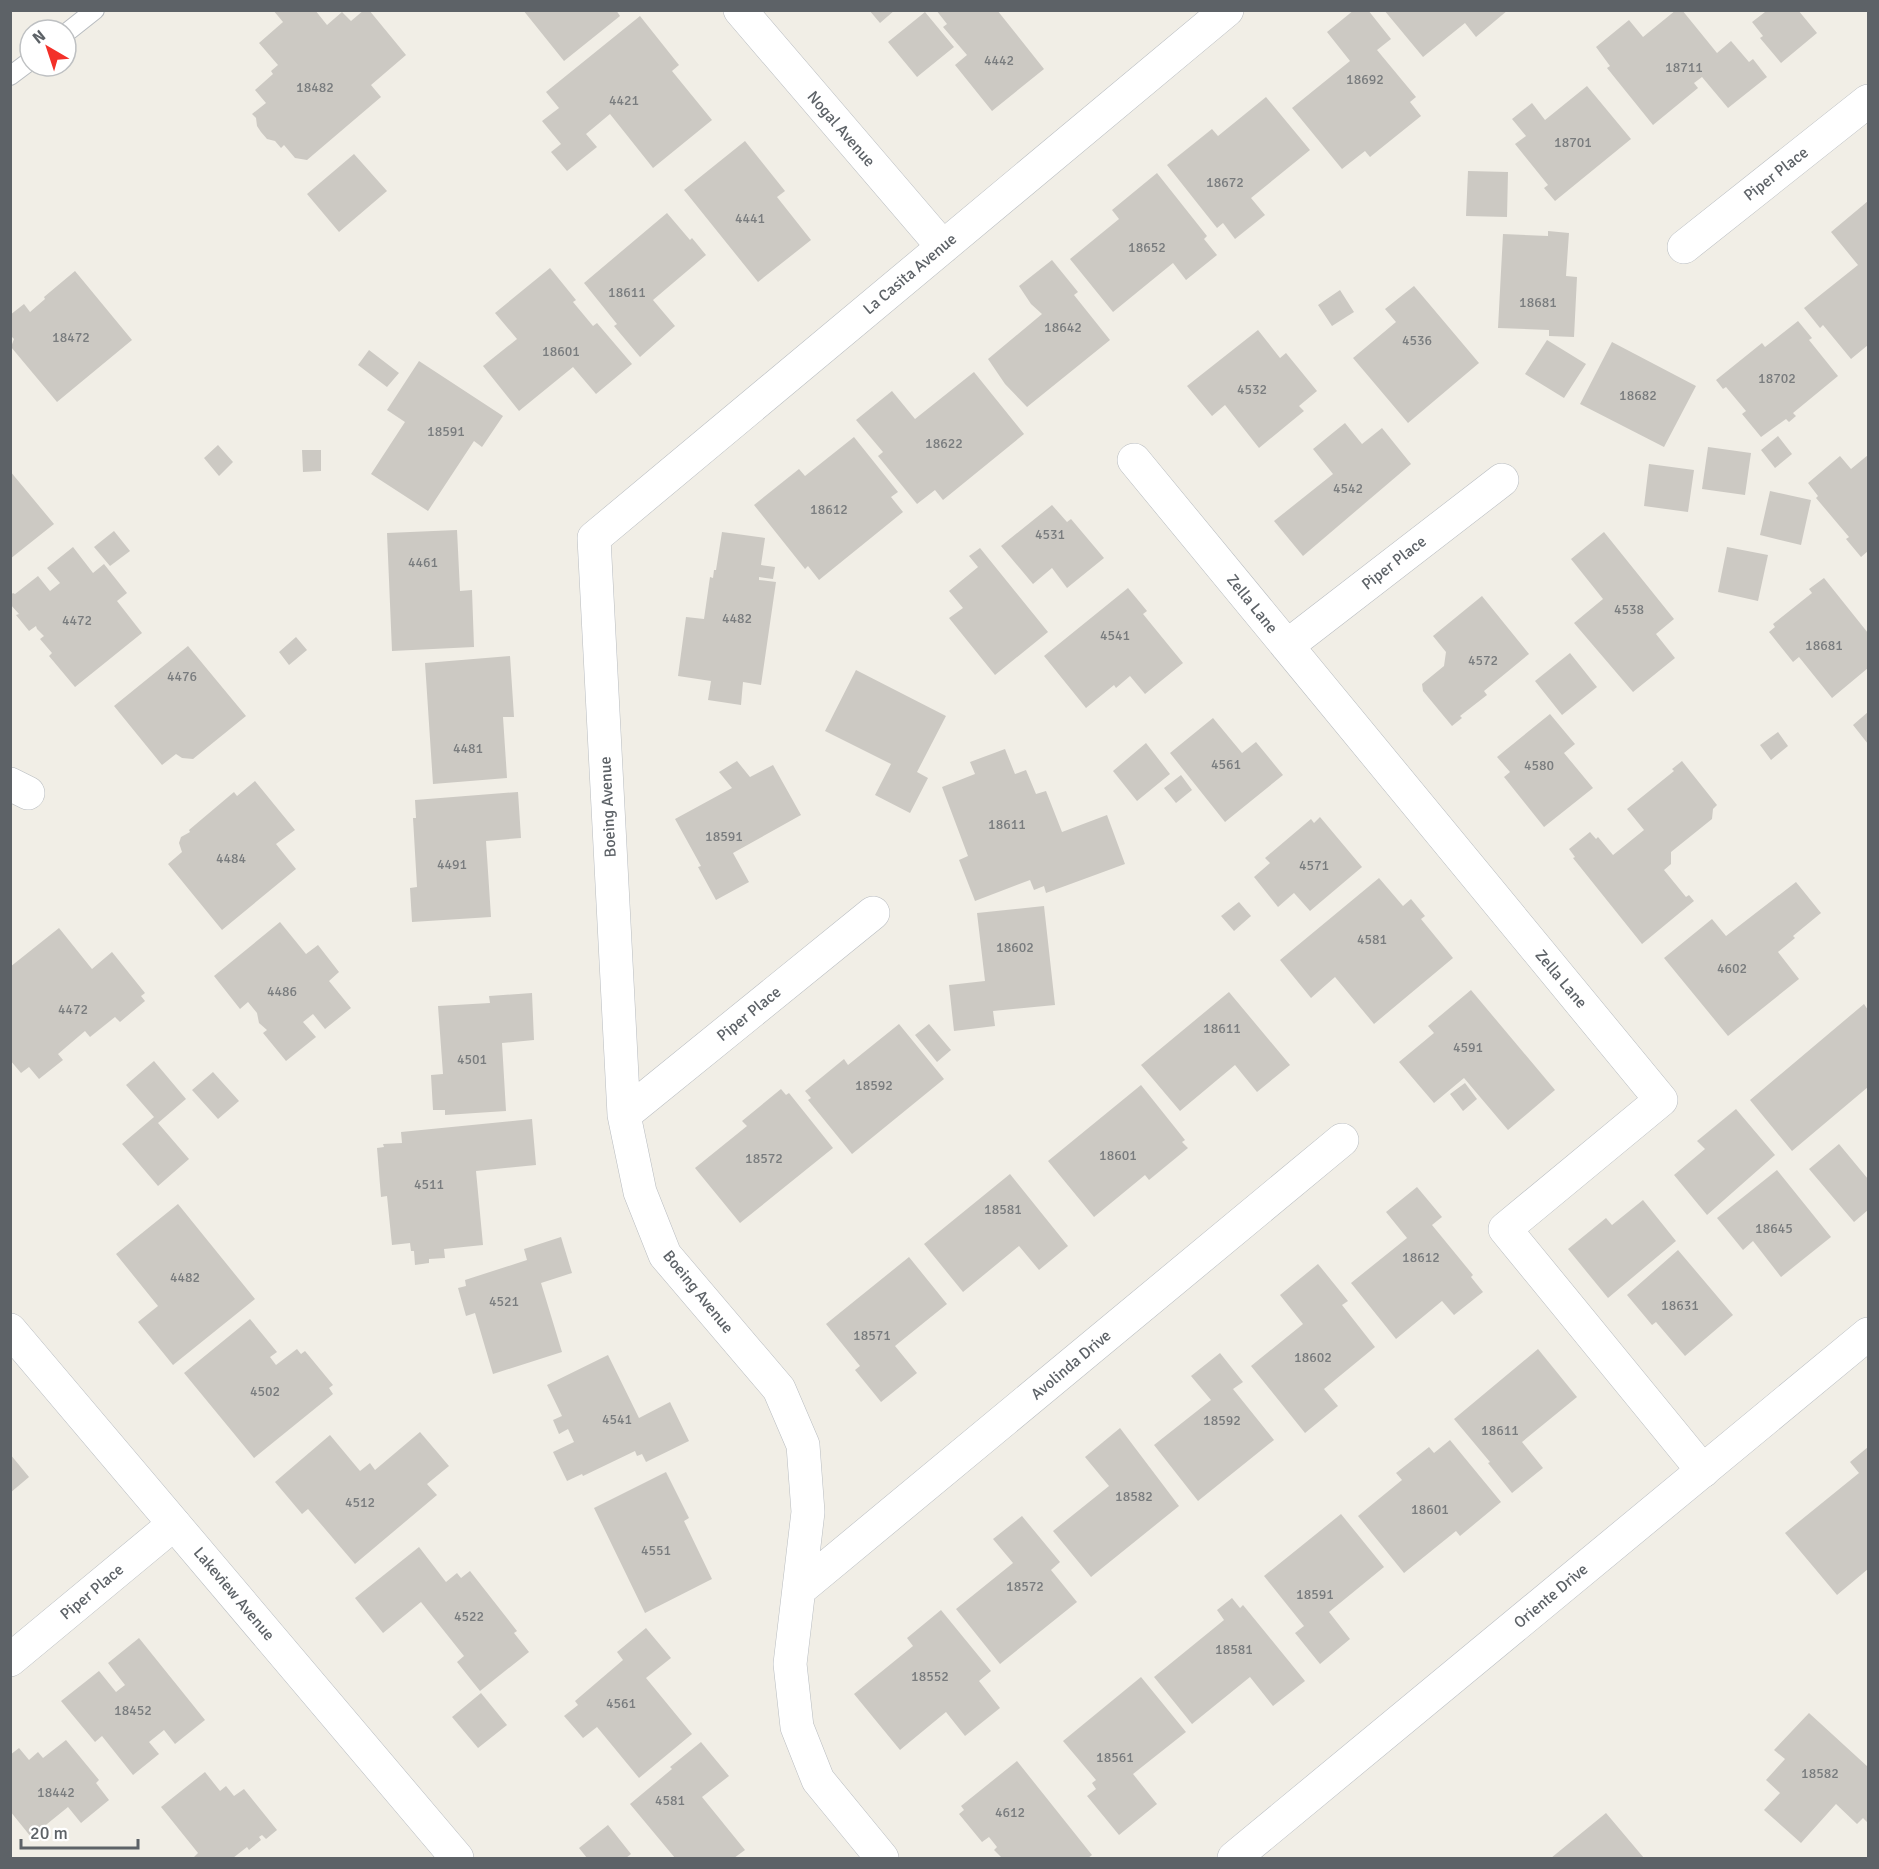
<svg xmlns="http://www.w3.org/2000/svg" width="1879" height="1869" font-family="Signika,sans-serif">
	<style>
		.building { fill: #ccc9c3 }
		.lines { fill: none; stroke-linecap: round; stroke-linejoin: round }
		.lane-casing { stroke: #b8bcc0; stroke-width: 20 }
		.street-casing { stroke: #b8bcc0; stroke-width: 34 }
		.secondary-casing { stroke: #b9bdc2; stroke-width: 34 }
		.lane { stroke: #fff; stroke-width: 18 }
		.street { stroke: #fff; stroke-width: 33 }
		.secondary { stroke: #fff; stroke-width: 33 }
		.labels { text-anchor: middle; dominant-baseline: central; stroke-width: 4.5; stroke-linejoin: round; paint-order: stroke }
		.number-label { font-size: 14px; fill: #797c7e }
		.street-label { font-size: 16px; fill: #5d6267; stroke: #fff }
	</style>
	<rect width="100%" height="100%" fill="#f1eee6"/>
	<path class="building" d="M273,10H315L327,25L342,12L351,21L364,10H369L406,55L371,85L381,97L307,160L295,158L284,145L281,148L275,141L267,139L261,132L257,126L256,118L252,114L266,103L255,90L273,74L271,71L278,65L259,43L283,22Z
		M523,10H616L620,16L564,61Z
		M869,10H895L880,23Z
		M936,10H997L1044,69L992,111L955,65L967,55L943,27L947,24Z
		M1354,10H1368L1391,39L1377,50L1416,97L1410,102L1421,116L1370,157L1365,151L1342,169L1292,108L1350,61L1327,32Z
		M1384,10H1508L1476,37L1465,23L1423,57Z
		M1676,10H1682L1717,53L1731,41L1749,62L1753,59L1767,77L1728,108L1702,77L1694,83L1698,88L1653,125L1607,68L1610,66L1596,47L1629,20L1643,37Z
		M1763,10H1798L1817,33L1781,63L1760,38L1763,36L1752,22L1765,12Z
		M925,12L954,47L917,77L888,42Z
		M640,16L679,65L672,71L712,120L653,168L610,114L586,134L597,147L567,171L551,152L561,144L542,121L559,108L546,92Z
		M1587,86L1631,139L1555,201L1544,188L1548,185L1515,144L1526,136L1512,119L1532,103L1545,120Z
		M1266,97L1310,150L1251,198L1265,215L1235,239L1223,223L1217,228L1167,165L1212,129L1218,136Z
		M745,141L785,191L777,197L811,240L758,282L684,190Z
		M354,154L387,191L339,232L307,194Z
		M1468,171L1508,172L1507,217L1466,216Z
		M1157,173L1207,236L1204,239L1217,255L1186,280L1173,263L1113,312L1070,259L1119,219L1112,210Z
		M1868,201V345L1851,359L1823,325L1820,328L1804,308L1858,265L1831,232Z
		M667,213L690,240L692,238L706,255L653,300L675,326L640,357L614,326L617,324L584,283Z
		M1548,231L1569,233L1566,276L1577,277L1574,337L1549,336V330L1498,328L1503,234L1548,236Z
		M1052,260L1078,292L1074,295L1110,340L1027,407L1005,384L988,359L1042,314L1031,304L1019,286Z
		M550,268L576,300L573,302L593,326L597,323L632,364L596,394L573,367L519,411L483,366L517,339L495,313Z
		M75,271L132,340L57,402L11,347L14,339L10,335V315L24,304L30,312L45,299L44,297Z
		M1414,286L1479,363L1408,423L1353,358L1396,322L1385,309Z
		M1340,290L1354,312L1332,326L1318,305Z
		M1798,321L1812,338L1809,340L1838,376L1793,413L1796,416L1789,422L1786,419L1761,437L1742,414L1746,411L1726,387L1723,389L1716,380L1762,343L1765,347Z
		M1258,330L1280,358L1286,353L1317,391L1299,406L1304,411L1259,448L1225,405L1212,416L1187,386Z
		M1547,340L1586,364L1564,398L1525,374Z
		M1612,342L1696,386L1664,447L1580,404Z
		M369,350L399,373L387,387L358,365Z
		M419,361L503,416L482,447L474,441L428,511L371,474L405,422L387,410Z
		M974,372L1024,434L943,500L935,490L917,504L878,456L883,452L856,420L892,391L915,419Z
		M1345,423L1362,444L1382,428L1411,464L1303,556L1274,521L1333,474L1313,449Z
		M1778,436L1792,454L1775,468L1761,450Z
		M854,437L898,492L891,497L903,512L819,580L808,566L805,569L754,505L799,469L805,476Z
		M218,445L233,462L219,476L204,458Z
		M1708,447L1751,453L1745,495L1702,489Z
		M302,450H321V471L303,472Z
		M1868,455V551L1861,557L1846,539L1849,537L1816,498L1818,496L1808,483L1840,456L1851,469Z
		M1649,464L1694,470L1688,512L1644,506Z
		M10,471L54,524L10,559Z
		M1770,491L1811,500L1801,545L1760,535Z
		M1052,505L1067,522L1071,519L1104,558L1067,588L1052,568L1033,584L1001,546Z
		M457,530L460,591L472,590L474,647L392,651L387,533Z
		M114,531L130,551L110,566L94,547Z
		M722,532L765,538L761,565L775,567L773,579L759,577V580L776,582L761,685L743,682L741,705L708,700L711,681L678,676L686,617L704,619L710,577L713,578L714,570H716Z
		M1604,532L1674,619L1656,634L1675,658L1633,692L1574,623L1603,599L1571,559Z
		M73,547L93,573L104,564L127,593L117,601L142,633L75,687L49,656L52,653L40,639L44,636L37,629L36,626L29,631L16,615L19,614L10,604V595L13,593L15,594L38,576L50,591L60,583L47,568Z
		M1727,547L1768,555L1758,601L1718,592Z
		M980,548L1048,632L995,675L949,618L963,608L949,591L978,567L969,556Z
		M1824,578L1868,633V668L1832,698L1799,657L1793,662L1769,632L1775,627L1773,624L1812,593L1809,589Z
		M1128,588L1147,611L1143,614L1183,663L1145,694L1130,676L1116,688L1114,685L1086,708L1044,656Z
		M1482,596L1529,654L1484,691L1487,695L1460,716L1462,718L1452,726L1423,691L1422,684L1444,666L1446,652L1433,636Z
		M296,637L307,650L289,665L279,652Z
		M188,646L246,716L193,759L182,758L176,754L162,765L114,706Z
		M1570,653L1597,687L1562,715L1535,681Z
		M510,656L514,717H503L507,778L433,784L425,663Z
		M856,670L946,716L917,772L928,778L910,813L875,795L891,764L825,731Z
		M1868,712V744L1853,725Z
		M1550,714L1575,744L1564,753L1593,788L1544,827L1504,777L1510,772L1497,757Z
		M1213,718L1242,753L1256,742L1283,775L1225,822L1170,753Z
		M1778,732L1788,746L1771,760L1760,745Z
		M1146,743L1170,774L1137,801L1113,771Z
		M1005,749L1015,774L1026,770L1036,794L1046,791L1062,832L1107,815L1125,864L1046,893L1044,886L1034,890L1030,880L975,901L959,860L968,856L942,787L975,774L970,762Z
		M737,761L750,777L773,765L801,815L733,853L749,882L716,900L698,867L701,866L675,819L732,788L719,772Z
		M1682,761L1717,805L1713,809L1712,819L1671,852V864L1664,870L1686,897L1689,895L1694,901L1642,944L1573,858L1575,857L1569,849L1590,832L1596,839L1598,837L1613,855L1644,830L1627,809L1674,771L1672,769Z
		M1181,775L1192,790L1176,803L1164,788Z
		M255,781L295,830L276,844L296,869L222,930L168,864L182,852L179,843L181,837L190,832L189,830L234,792L237,796Z
		M518,792L521,838L486,841L491,917L412,922L410,888L417,887L413,818H416L415,800Z
		M1320,817L1362,867L1310,911L1294,893L1278,907L1254,877L1270,863L1265,858L1311,819L1314,823Z
		M1379,878L1403,906L1411,899L1425,916L1421,919L1453,958L1374,1024L1335,977L1311,998L1280,960Z
		M1796,882L1821,913L1793,936L1795,938L1778,952L1799,979L1728,1036L1664,958L1712,919L1726,936Z
		M1239,902L1251,916L1234,931L1221,916Z
		M1044,906L1055,1005L993,1011L995,1026L954,1031L949,985L985,981L977,913Z
		M280,922L306,954L318,945L339,972L329,981L351,1008L325,1029L313,1014L303,1022L316,1037L286,1061L263,1033L267,1030L259,1023L257,1013L248,1002L240,1009L214,976Z
		M59,928L92,969L112,952L145,993L141,996L145,1001L120,1022L115,1017L90,1037L85,1031L58,1054L63,1060L39,1079L29,1067L21,1073L10,1060V967Z
		M1471,990L1555,1090L1508,1130L1464,1078L1434,1103L1399,1062L1434,1033L1428,1026Z
		M1229,992L1290,1065L1257,1092L1235,1065L1180,1111L1141,1065Z
		M532,993L534,1040L502,1043L506,1111L445,1115V1110H433L431,1075L443,1074L438,1006L490,1003L489,996Z
		M1864,1004L1868,1010V1087L1792,1151L1750,1100Z
		M899,1024L944,1079L852,1154L808,1100L811,1098L805,1091L844,1059L848,1065Z
		M929,1024L951,1050L937,1062L915,1035Z
		M154,1061L186,1099L158,1123L189,1159L158,1186L122,1144L154,1117L126,1085Z
		M213,1072L239,1101L218,1119L192,1090Z
		M1465,1083L1477,1099L1463,1111L1450,1094Z
		M1141,1085L1185,1140L1182,1142L1188,1148L1149,1180L1145,1175L1094,1217L1048,1161Z
		M781,1089L786,1095L789,1093L833,1148L740,1223L695,1168L747,1126L742,1121Z
		M1736,1109L1775,1155L1707,1215L1674,1175L1705,1149L1697,1141Z
		M532,1119L536,1165L476,1171L483,1245L444,1249L445,1258L429,1259V1263L415,1265L414,1251H411L410,1243L392,1245L387,1196L381,1197L377,1148L384,1147L383,1144L402,1143L401,1132Z
		M1839,1144L1868,1179V1210L1854,1222L1809,1169Z
		M1777,1170L1831,1237L1781,1277L1753,1241L1743,1250L1717,1218Z
		M1010,1174L1068,1246L1039,1270L1019,1246L963,1292L924,1244Z
		M1417,1187L1442,1217L1432,1225L1473,1275L1471,1277L1483,1292L1454,1315L1442,1301L1396,1339L1351,1283L1407,1238L1386,1212Z
		M1643,1200L1676,1241L1608,1298L1568,1249L1606,1218L1612,1225Z
		M178,1204L255,1299L173,1365L138,1322L158,1306L116,1254Z
		M561,1237L572,1273L541,1283L562,1352L493,1374L475,1313L466,1316L458,1288L466,1286L465,1280L527,1260L524,1249Z
		M1678,1250L1733,1315L1685,1356L1656,1322L1652,1325L1627,1295Z
		M909,1257L947,1304L895,1346L917,1373L881,1402L855,1370L860,1366L826,1324Z
		M1318,1264L1348,1301L1342,1305L1375,1347L1324,1389L1338,1406L1305,1433L1251,1366L1303,1324L1280,1295Z
		M250,1319L277,1352L270,1357L276,1365L297,1349L301,1354L305,1351L333,1385L329,1388L333,1394L254,1458L184,1373Z
		M1538,1349L1577,1397L1522,1442L1543,1468L1512,1493L1488,1463L1490,1462L1454,1419Z
		M1220,1353L1243,1382L1233,1389L1274,1440L1198,1501L1154,1445L1211,1400L1191,1376Z
		M608,1355L639,1418L670,1402L689,1441L646,1462L642,1454L637,1456L635,1451L583,1476L582,1474L567,1481L553,1452L574,1442L568,1429L559,1434L553,1420L562,1416L547,1385Z
		M1120,1428L1179,1506L1091,1577L1053,1531L1109,1486L1085,1457Z
		M420,1432L449,1466L427,1484L437,1495L355,1564L308,1509L302,1514L275,1482L330,1435L360,1471L370,1463L375,1470Z
		M1450,1440L1501,1502L1460,1536L1456,1531L1404,1573L1358,1516L1402,1480L1396,1473L1429,1447L1434,1453Z
		M1868,1447V1569L1837,1595L1785,1533L1859,1473L1850,1462Z
		M10,1454L29,1477L10,1493Z
		M666,1472L689,1518L684,1521L712,1579L645,1613L594,1508Z
		M1341,1514L1384,1567L1329,1612L1350,1639L1320,1664L1295,1633L1304,1626L1264,1576Z
		M1022,1516L1060,1562L1051,1570L1077,1602L1000,1664L956,1609L1013,1563L993,1539Z
		M419,1547L446,1582L457,1573L461,1578L470,1571L517,1631L514,1633L529,1652L480,1691L457,1662L464,1656L421,1602L383,1633L355,1598Z
		M1232,1598L1240,1608L1243,1605L1305,1681L1273,1706L1250,1677L1192,1724L1154,1677L1224,1620L1217,1610Z
		M941,1610L991,1671L979,1681L1000,1708L965,1736L946,1712L900,1750L854,1694L913,1646L907,1638Z
		M646,1628L671,1658L646,1678L692,1734L639,1778L597,1727L583,1738L564,1716L578,1705L575,1701L623,1660L617,1652Z
		M139,1638L205,1720L175,1744L164,1730L149,1742L159,1754L133,1775L102,1736L95,1742L61,1701L99,1671L116,1692L125,1685L108,1663Z
		M1141,1677L1186,1732L1133,1774L1157,1804L1119,1835L1087,1796L1096,1789L1092,1783L1096,1780L1063,1741Z
		M481,1693L507,1725L478,1748L452,1717Z
		M1809,1713L1868,1767V1823L1863,1818L1857,1824L1836,1804L1801,1843L1764,1810L1780,1793L1766,1780L1785,1759L1774,1750Z
		M66,1740L99,1780L96,1783L109,1800L81,1823L68,1807L31,1837L10,1811V1755L19,1748L29,1760L38,1752L43,1758Z
		M701,1742L729,1776L702,1797L745,1850L734,1858H675L630,1804L672,1769L670,1767Z
		M1017,1761L1092,1855L1088,1858H1002L994,1850L997,1847L989,1837L982,1842L959,1814L964,1810L961,1806Z
		M205,1772L220,1791L226,1786L234,1796L244,1789L277,1830L266,1839L262,1835L259,1837L261,1840L249,1850L247,1847L233,1858H195L194,1857L198,1853L161,1807Z
		M1606,1813L1644,1858H1551Z
		M608,1825L631,1854L626,1858H587L579,1848Z"/>
	<g class="lines">
		<defs>
			<path id="lane" d="M66,33L95,10
				M10,76L30,61"/>
			<path id="street" d="M740,10L943,247
				M1684,247L1868,101
				M1134,460L1661,1100L1505,1229L1703,1471
				M1287,646L1502,480
				M10,784L28,793
				M624,1115L873,913
				M799,1590L1342,1140
				M10,1660L174,1524
				M882,1858L818,1780L797,1727L790,1664L808,1512L803,1445L779,1389L665,1255L640,1192L624,1115L594,538L1227,10"/>
			<path id="secondary" d="M10,1330L457,1858
				M1234,1858L1868,1334"/>
		</defs>
		<use href="#lane" class="lane-casing"/>
		<use href="#street" class="street-casing"/>
		<use href="#secondary" class="secondary-casing"/>
		<use href="#lane" class="lane"/>
		<use href="#street" class="street"/>
		<use href="#secondary" class="secondary"/>
	</g>
	<g class="labels">
		<g class="number-label">
			<text x="999" y="60">4442</text>
			<text x="1684" y="67">18711</text>
			<text x="1365" y="79">18692</text>
			<text x="315" y="87">18482</text>
			<text x="624" y="100">4421</text>
			<text x="1573" y="142">18701</text>
			<text x="1225" y="182">18672</text>
			<text x="750" y="218">4441</text>
			<text x="1147" y="247">18652</text>
			<text x="627" y="292">18611</text>
			<text x="1538" y="302">18681</text>
			<text x="1063" y="327">18642</text>
			<text x="71" y="337">18472</text>
			<text x="1417" y="340">4536</text>
			<text x="561" y="351">18601</text>
			<text x="1777" y="378">18702</text>
			<text x="1252" y="389">4532</text>
			<text x="1638" y="395">18682</text>
			<text x="446" y="431">18591</text>
			<text x="944" y="443">18622</text>
			<text x="1348" y="488">4542</text>
			<text x="829" y="509">18612</text>
			<text x="1050" y="534">4531</text>
			<text x="423" y="562">4461</text>
			<text x="1629" y="609">4538</text>
			<text x="737" y="618">4482</text>
			<text x="77" y="620">4472</text>
			<text x="1115" y="635">4541</text>
			<text x="1824" y="645">18681</text>
			<text x="1483" y="660">4572</text>
			<text x="182" y="676">4476</text>
			<text x="468" y="748">4481</text>
			<text x="1226" y="764">4561</text>
			<text x="1539" y="765">4580</text>
			<text x="1007" y="824">18611</text>
			<text x="724" y="836">18591</text>
			<text x="231" y="858">4484</text>
			<text x="452" y="864">4491</text>
			<text x="1314" y="865">4571</text>
			<text x="1372" y="939">4581</text>
			<text x="1015" y="947">18602</text>
			<text x="1732" y="968">4602</text>
			<text x="282" y="991">4486</text>
			<text x="73" y="1009">4472</text>
			<text x="1222" y="1028">18611</text>
			<text x="1468" y="1047">4591</text>
			<text x="472" y="1059">4501</text>
			<text x="874" y="1085">18592</text>
			<text x="1118" y="1155">18601</text>
			<text x="764" y="1158">18572</text>
			<text x="429" y="1184">4511</text>
			<text x="1003" y="1209">18581</text>
			<text x="1774" y="1228">18645</text>
			<text x="1421" y="1257">18612</text>
			<text x="185" y="1277">4482</text>
			<text x="504" y="1301">4521</text>
			<text x="1680" y="1305">18631</text>
			<text x="872" y="1335">18571</text>
			<text x="1313" y="1357">18602</text>
			<text x="265" y="1391">4502</text>
			<text x="617" y="1419">4541</text>
			<text x="1222" y="1420">18592</text>
			<text x="1500" y="1430">18611</text>
			<text x="1134" y="1496">18582</text>
			<text x="360" y="1502">4512</text>
			<text x="1430" y="1509">18601</text>
			<text x="656" y="1550">4551</text>
			<text x="1025" y="1586">18572</text>
			<text x="1315" y="1594">18591</text>
			<text x="469" y="1616">4522</text>
			<text x="1234" y="1649">18581</text>
			<text x="930" y="1676">18552</text>
			<text x="621" y="1703">4561</text>
			<text x="133" y="1710">18452</text>
			<text x="1115" y="1757">18561</text>
			<text x="1820" y="1773">18582</text>
			<text x="56" y="1792">18442</text>
			<text x="670" y="1800">4581</text>
			<text x="1010" y="1812">4612</text>
		</g>
		<g class="street-label">
			<text transform="translate(841 129) rotate(49)">Nogal Avenue</text>
			<text transform="translate(1776 174) rotate(-38)">Piper Place</text>
			<text transform="translate(910 274) rotate(-40)">La Casita Avenue</text>
			<text transform="translate(1394 563) rotate(-38)">Piper Place</text>
			<text transform="translate(1252 604) rotate(51)">Zella Lane</text>
			<text transform="translate(608 807) rotate(-93)">Boeing Avenue</text>
			<text transform="translate(1561 979) rotate(50)">Zella Lane</text>
			<text transform="translate(749 1014) rotate(-39)">Piper Place</text>
			<text transform="translate(698 1292) rotate(51)">Boeing Avenue</text>
			<text transform="translate(1071 1365) rotate(-40)">Avolinda Drive</text>
			<text transform="translate(92 1592) rotate(-40)">Piper Place</text>
			<text transform="translate(234 1594) rotate(50)">Lakeview Avenue</text>
			<text transform="translate(1551 1596) rotate(-40)">Oriente Drive</text>
		</g>
	</g>
	<rect width="1879" height="1869" fill="none" stroke="#5d6267" stroke-width="24"/>
	<g transform="translate(48 48) rotate(321)"><circle r="28" fill="#ffffff" stroke="#bec0c2" stroke-width="1.5"/>
	<path d="M0-4.5L10 22L0 15L-10 22Z" fill="#f33029"/>
	<text y="-9" font-size="16" font-weight="bold" text-anchor="middle" fill="#5d6267">N</text>
	</g>
	<path d="M21 1839v9h117v-9" fill="none" stroke="#5d6267" stroke-width="3"/>
	<text x="30" y="1839" font-size="18" fill="#5d6267" stroke="#ffffff" stroke-width="4.5" paint-order="stroke">20 m</text>
</svg>
